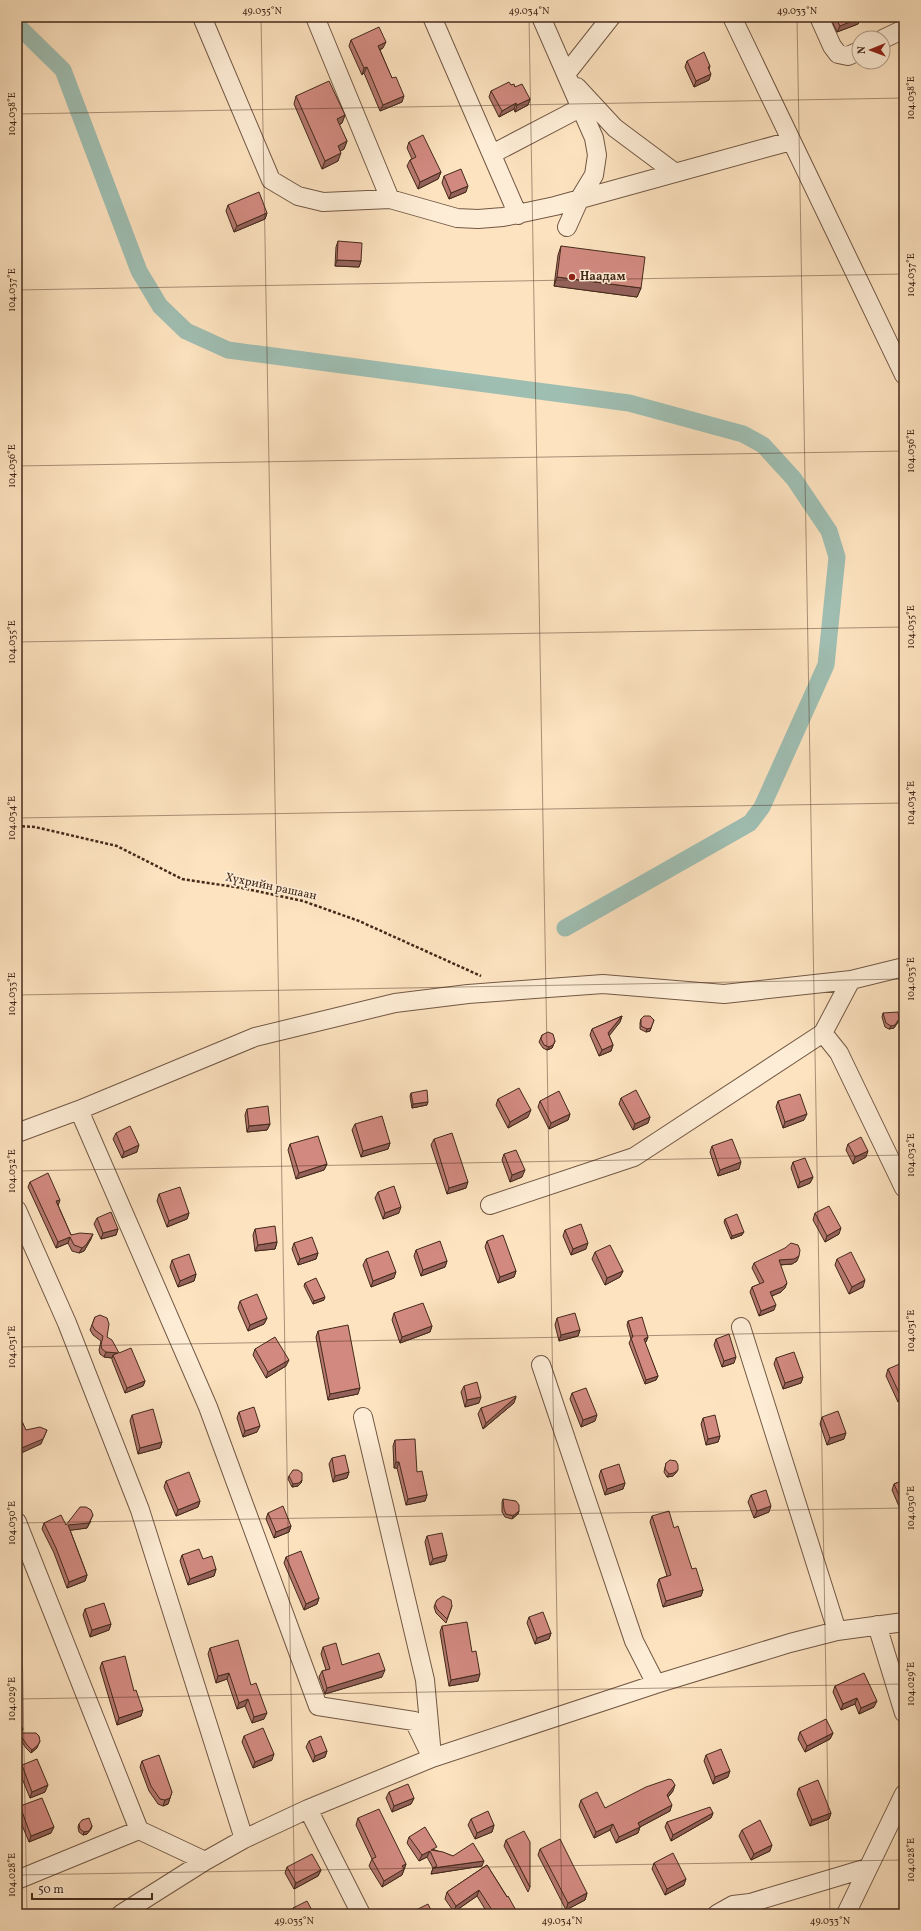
<svg xmlns="http://www.w3.org/2000/svg" width="921" height="1931" font-family="Vollkorn,serif">
	<style>
		.lines { fill: none; stroke-linecap: round; stroke-linejoin: round }
		.canal { stroke: #9fbeb2; stroke-width: 17 }
		.minor-casing { stroke: #725844; stroke-width: 20 }
		.path { stroke: #442a1b; stroke-width: 2.5; stroke-dasharray: 3 2; stroke-linecap: butt }
		.minor { stroke: #feedd6; stroke-width: 18 }
		.wall { fill: #b5776e; stroke: #442a1b }
		.shaded-wall { fill: #93615a; stroke: #442a1b }
		.building { fill: #d28a80; stroke: #442a1b }
		.ticks { fill: none; stroke: #442a1b; stroke-width: 1; stroke-opacity: 0.45 }
		.poi-dot { fill: #8f2418; stroke: #feedd6; stroke-width: 1.5 }
		.labels { text-anchor: middle; dominant-baseline: central; stroke-width: 3; stroke-linejoin: round; paint-order: stroke }
		.poi-label { font-size: 12px; font-weight: bold; fill: #442a1b; stroke: #feedd6; text-anchor: start }
		.street-label { font-size: 12px; fill: #442a1b; stroke: #feedd6 }
		.neatline { fill: none; stroke: #442a1b; stroke-width: 1.5 }
		.ticks-label { font-size: 10px; text-anchor: middle; fill: #442a1b }
	</style>
	<rect width="100%" height="100%" fill="#fde3c0"/>
	<filter id="stains"><feTurbulence type="fractalNoise" baseFrequency=".005" numOctaves="4"/><feColorMatrix values="0 0 0 0 .2 0 0 0 0 .09 0 0 0 0 .02 0 0 0 .5 -.17"/></filter>
	<radialGradient id="worn" r=".72"><stop offset=".6" stop-color="#630" stop-opacity="0"/><stop offset="1" stop-color="#630" stop-opacity=".3"/></radialGradient>
	<g class="lines">
		<path class="canal" d="M17,25L63,70L139,271L160,306L186,331L228,350L629,403L743,434L763,445L794,479L829,531L837,557L826,665L762,807L750,823L565,928"/>
		<defs>
			<path id="minor" d="M202,17L271,180L298,196L323,202L390,199L457,218L478,219L503,217L555,206L791,141
				M315,17L390,199
				M432,17L518,215
				M541,17L594,138L597,155L594,175L580,198L567,227
				M732,17L904,375
				M819,17L832,46L838,54L848,56L859,51
				M883,39L904,29
				M566,74L611,17
				M577,87L615,128L674,172
				M492,154L580,108
				M823,1033L839,1053L904,1188
				M79,1110L208,1407L318,1706L414,1721L432,1758
				M17,1133L79,1110L255,1037L395,1003L468,994L603,984L724,994L851,980L904,967
				M490,1205L634,1157L823,1033L851,980
				M17,1210L67,1323L140,1510L244,1839
				M741,1327L837,1631
				M541,1365L634,1641L656,1684
				M363,1417L425,1680L431,1745
				M17,1522L139,1830L205,1861
				M877,1625L904,1713
				M308,1809L361,1914
				M17,1880L139,1830
				M121,1914L205,1861L244,1839L308,1809L432,1758L656,1684L790,1643L837,1631L904,1622
				M717,1914L733,1905L750,1903L867,1868
				M846,1914L904,1794"/>
		</defs>
		<use href="#minor" class="minor-casing"/>
		<path class="path" d="M17,826L35,827L117,846L182,879L242,888L303,901L359,921L481,976"/>
		<use href="#minor" class="minor"/>
	</g>
	<path class="wall" d="M830,17H862L860,19L858,24L837,32Z
		M351,40L383,48L380,50L402,102L380,111L364,73L362,75L349,46Z
		M687,61L710,66L709,70V80L694,87L685,67Z
		M511,85L515,87L530,99L528,105L515,112L514,109L499,117L489,97L491,91Z
		M296,96L345,115L342,123L339,125L347,141L344,149L340,151L338,161L322,169L294,104Z
		M409,142L441,172L438,179L418,189L407,166L410,160L412,159L407,148Z
		M444,176L466,192L449,199L442,183Z
		M228,205L267,213L265,219L234,232L226,211Z
		M338,241L361,261L359,267L335,266L336,247Z
		M561,246L641,288L637,297L554,286L558,255Z
		M883,1013L899,1019L898,1022L894,1028L889,1029L885,1027L882,1017Z
		M622,1016L620,1022L609,1035L613,1045L611,1051L599,1056L590,1035L592,1029Z
		M641,1019L654,1020L650,1031L646,1032L640,1029V1023Z
		M542,1035L555,1041L552,1048L547,1050L543,1048L539,1042Z
		M411,1093L427,1105L412,1108L410,1096Z
		M621,1098L650,1117L648,1123L633,1130L619,1104Z
		M498,1099L528,1117L508,1128L496,1105Z
		M540,1101L570,1114L568,1120L549,1129L538,1107Z
		M778,1101L804,1120L783,1128L776,1107Z
		M247,1109L270,1124L267,1130L247,1132L245,1115Z
		M355,1124L390,1143L388,1149L361,1157L352,1130Z
		M116,1133L137,1152L122,1158L113,1139Z
		M434,1139L466,1188L447,1194L431,1145Z
		M290,1144L327,1164L324,1170L296,1179L288,1150Z
		M848,1144L866,1157L853,1164L846,1150Z
		M712,1146L739,1169L718,1176L710,1152Z
		M504,1154L522,1177L510,1182L502,1160Z
		M793,1162L813,1177L810,1183L798,1188L791,1168Z
		M30,1182L58,1205L71,1235L91,1239L84,1251L79,1253L72,1251L68,1243L56,1248L28,1187Z
		M378,1192L399,1213L383,1219L375,1198Z
		M159,1194L189,1213L187,1219L167,1227L157,1201Z
		M815,1213L839,1234L825,1242L813,1220Z
		M97,1218L118,1229L116,1235L101,1239L94,1224Z
		M725,1219L742,1235L731,1239L724,1222Z
		M255,1229L277,1242L275,1249L255,1251L253,1235Z
		M565,1230L586,1249L571,1255L563,1236Z
		M487,1241L516,1271L514,1277L498,1283L485,1247Z
		M294,1243L318,1253L316,1259L298,1265L292,1249Z
		M416,1250L447,1261L445,1267L421,1276L414,1256Z
		M595,1252L623,1271L620,1277L605,1285L592,1259Z
		M366,1259L394,1278L371,1287L363,1265Z
		M837,1259L863,1287L849,1294L835,1265Z
		M172,1260L196,1274L194,1281L178,1287L170,1267Z
		M797,1261L792,1264L780,1265L785,1288L781,1292L772,1296L774,1310L759,1316L750,1292L752,1287L760,1284L752,1268L754,1263Z
		M305,1283L324,1300L313,1304L304,1286Z
		M240,1301L267,1318L264,1324L248,1331L238,1308Z
		M394,1313L432,1326L430,1332L400,1343L392,1320Z
		M95,1317L107,1337L119,1353L145,1381L143,1386L125,1393L112,1360V1358L104,1357L100,1354L99,1350L101,1341L93,1335L90,1330Z
		M557,1318L580,1330L578,1336L559,1341L555,1325Z
		M628,1321L648,1337L646,1342L645,1343L658,1376L656,1380L645,1384L629,1343L631,1339L627,1325Z
		M318,1331L358,1394L328,1400L316,1337Z
		M716,1339L734,1363L722,1367L714,1345Z
		M255,1349L286,1366L266,1378L253,1355Z
		M776,1358L803,1377L801,1383L783,1389L774,1364Z
		M888,1369L904,1399L898,1402L886,1376Z
		M464,1386L479,1403L465,1407L461,1392Z
		M572,1393L595,1421L581,1427L570,1399Z
		M514,1403L483,1429L478,1414L481,1408Z
		M239,1412L257,1432L243,1437L237,1418Z
		M132,1415L162,1442L160,1448L138,1454L130,1421Z
		M822,1417L844,1439L827,1445L820,1424Z
		M703,1418L720,1436L718,1442L706,1445L701,1424Z
		M395,1440L417,1472L427,1495L425,1501L406,1505L397,1468H394L393,1446Z
		M332,1458L349,1472L347,1478L333,1482L329,1464Z
		M666,1463L676,1473L673,1476L667,1477L664,1472Z
		M601,1470L625,1483L623,1489L605,1495L599,1476Z
		M289,1476L302,1480L301,1483L298,1486L292,1487L288,1479Z
		M904,1480V1518L892,1490L894,1484Z
		M166,1481L200,1501L198,1507L176,1516L164,1487Z
		M751,1495L769,1512L754,1518L748,1502Z
		M503,1499L519,1511L518,1514L512,1519L505,1517L502,1512V1502Z
		M268,1513L291,1526L289,1532L274,1538L266,1519Z
		M652,1516L674,1528L692,1569L703,1590L701,1596L663,1607L657,1585L659,1579L667,1576L650,1522Z
		M91,1521L87,1528L70,1530L87,1575L85,1581L67,1588L54,1553L42,1529L44,1523L66,1525Z
		M427,1536L447,1555L445,1561L430,1565L425,1542Z
		M182,1555L203,1559L216,1569L214,1576L188,1585L180,1561Z
		M286,1557L319,1598L317,1604L304,1610L284,1563Z
		M437,1600L452,1606L446,1623L436,1613L434,1607Z
		M85,1609L111,1624L109,1630L90,1637L83,1615Z
		M529,1617L551,1633L549,1639L535,1644L527,1623Z
		M442,1626L472,1652L478,1681L449,1686L440,1632Z
		M323,1647L342,1665L382,1677L325,1694L319,1677L322,1671L326,1670L321,1654Z
		M210,1648L251,1685L264,1719L252,1723L245,1706L237,1709L227,1679L216,1683L208,1654Z
		M102,1662L134,1691L141,1716L117,1725L100,1668Z
		M835,1686L874,1707L859,1714L855,1704L841,1710L833,1692Z
		M17,1717L21,1733L37,1748L31,1753L26,1748L18,1736Z
		M800,1732L833,1733L830,1739L805,1752L798,1739Z
		M244,1736L272,1760L253,1768L242,1742Z
		M309,1741L327,1751L325,1757L313,1762L306,1747Z
		M706,1755L728,1777L713,1784L704,1761Z
		M142,1761L172,1792L168,1804L163,1806L158,1804L149,1791L140,1767Z
		M22,1765L45,1792L30,1798L19,1771Z
		M799,1788L831,1813L829,1819L810,1826L797,1794Z
		M673,1791L668,1797L670,1811L640,1827L638,1833L616,1843L610,1830L594,1838L579,1806L581,1800L605,1808Z
		M389,1792L414,1798L411,1804L392,1812L386,1798Z
		M20,1806L51,1833L29,1842L17,1813Z
		M713,1813L711,1818L671,1841L665,1827L667,1822Z
		M358,1818L406,1864L402,1875L382,1887L369,1866L372,1859L356,1825Z
		M471,1819L494,1825L492,1832L475,1839L468,1825Z
		M79,1824L92,1826L91,1829L87,1834L83,1835L79,1832L78,1827Z
		M742,1830L770,1851L751,1860L739,1836Z
		M409,1837L435,1850L453,1856L482,1866L431,1874L433,1868L427,1857L419,1861L407,1843Z
		M506,1840L530,1887L528,1892L504,1846Z
		M540,1849L587,1893L585,1900L566,1910L538,1855Z
		M654,1863L684,1885L665,1895L652,1869Z
		M487,1865L518,1914H488L477,1896L454,1912L445,1899L447,1892Z
		M287,1867L321,1870L318,1876L294,1889L285,1873Z
		M293,1908L314,1914H291Z"/>
	<path class="shaded-wall" d="M857,17H862L860,19L858,24L837,32L840,26Z
		M899,17H904V20H898Z
		M386,42L383,48L375,52L378,46Z
		M367,67L364,73L362,75L364,68Z
		M711,74L709,80L694,87L696,81Z
		M404,96L402,102L380,111L383,105Z
		M530,99L528,105L515,112L517,105Z
		M516,103L514,109L499,117L502,111Z
		M345,115L342,123L334,127L337,119Z
		M347,141L344,149L335,154L338,146Z
		M341,153L338,161L322,169L325,161Z
		M441,172L438,179L418,189L420,182Z
		M468,186L466,192L449,199L451,193Z
		M267,213L265,219L234,232L237,226Z
		M337,260L361,261L359,267L335,266Z
		M557,277L641,288L637,297L554,286Z
		M622,1016L620,1022L606,1040L608,1033Z
		M899,1019L898,1022L894,1028L889,1029L891,1026Z
		M651,1028L650,1031L646,1032L647,1029Z
		M555,1041L552,1048L547,1050L549,1047Z
		M613,1045L611,1051L599,1056L602,1050Z
		M428,1102L427,1105L412,1108L413,1104Z
		M531,1110L528,1117L508,1128L510,1122Z
		M570,1114L568,1120L549,1129L551,1123Z
		M807,1114L804,1120L783,1128L785,1122Z
		M650,1117L648,1123L633,1130L635,1124Z
		M270,1124L267,1130L247,1132L249,1126Z
		M390,1143L388,1149L361,1157L363,1151Z
		M139,1145L137,1152L122,1158L124,1152Z
		M868,1151L866,1157L853,1164L855,1157Z
		M741,1162L739,1169L718,1176L720,1170Z
		M327,1164L324,1170L296,1179L299,1173Z
		M525,1170L522,1177L510,1182L512,1175Z
		M813,1177L810,1183L798,1188L800,1182Z
		M468,1182L466,1188L447,1194L449,1188Z
		M60,1200L58,1206L56,1201Z
		M401,1207L399,1213L383,1219L385,1213Z
		M189,1213L187,1219L167,1227L169,1221Z
		M841,1228L839,1234L825,1242L827,1236Z
		M118,1229L116,1235L101,1239L103,1233Z
		M744,1232L742,1235L731,1239L732,1236Z
		M93,1234L91,1239L84,1251L79,1253L82,1248Z
		M70,1237L68,1243L56,1248L58,1242Z
		M277,1242L275,1249L255,1251L258,1245Z
		M588,1243L586,1249L571,1255L573,1249Z
		M318,1253L316,1259L298,1265L300,1259Z
		M799,1256L797,1261L792,1264L777,1265L779,1260Z
		M447,1261L445,1267L421,1276L423,1270Z
		M516,1271L514,1277L498,1283L500,1277Z
		M623,1271L620,1277L605,1285L607,1278Z
		M396,1272L394,1278L371,1287L373,1281Z
		M196,1274L194,1281L178,1287L180,1281Z
		M865,1280L863,1287L849,1294L852,1287Z
		M787,1283L785,1288L781,1292L769,1297L770,1292Z
		M325,1297L324,1300L313,1304L314,1301Z
		M776,1305L774,1310L759,1316L761,1311Z
		M267,1318L264,1324L248,1331L250,1325Z
		M432,1326L430,1332L400,1343L402,1337Z
		M580,1330L578,1336L559,1341L561,1335Z
		M648,1337L646,1342L642,1343L644,1339Z
		M106,1352L118,1353L113,1355L112,1358L104,1357Z
		M736,1357L734,1363L722,1367L724,1361Z
		M289,1360L286,1366L266,1378L268,1372Z
		M658,1376L656,1380L645,1384L646,1380Z
		M803,1377L801,1383L783,1389L785,1383Z
		M145,1381L143,1386L125,1393L127,1388Z
		M360,1388L358,1394L328,1400L330,1394Z
		M904,1394V1399L898,1402L900,1395Z
		M481,1397L479,1403L465,1407L467,1400Z
		M516,1397L514,1403L483,1429L486,1423Z
		M597,1415L595,1421L581,1427L583,1420Z
		M260,1426L257,1432L243,1437L245,1431Z
		M47,1430L41,1444L17,1455V1450Z
		M846,1433L844,1439L827,1445L830,1438Z
		M720,1436L718,1442L706,1445L708,1439Z
		M162,1442L160,1448L138,1454L140,1448Z
		M396,1462H399L397,1468H394Z
		M678,1470L676,1473L673,1476L667,1477L669,1474Z
		M349,1472L347,1478L333,1482L335,1476Z
		M302,1480L301,1483L298,1486L292,1487L293,1484Z
		M625,1483L623,1489L605,1495L607,1489Z
		M427,1495L425,1501L406,1505L408,1499Z
		M200,1501L198,1507L176,1516L178,1510Z
		M771,1506L769,1512L754,1518L757,1511Z
		M519,1511L518,1514L512,1519L513,1516Z
		M93,1515L87,1528L66,1531L68,1525Z
		M291,1526L289,1532L274,1538L276,1532Z
		M447,1555L445,1561L430,1565L433,1559Z
		M216,1569L214,1576L188,1585L190,1579Z
		M87,1575L85,1581L67,1588L69,1582Z
		M703,1590L701,1596L663,1607L666,1601Z
		M319,1598L317,1604L304,1610L306,1604Z
		M111,1624L109,1630L90,1637L92,1630Z
		M551,1633L549,1639L535,1644L537,1638Z
		M385,1670L382,1677L325,1694L327,1688Z
		M229,1673L227,1679L216,1683L218,1676Z
		M480,1674L478,1681L449,1686L451,1680Z
		M857,1698L855,1704L841,1710L843,1704Z
		M248,1699L245,1706L237,1709L239,1703Z
		M877,1701L874,1707L859,1714L861,1708Z
		M143,1710L141,1716L117,1725L119,1718Z
		M267,1713L264,1719L252,1723L254,1717Z
		M23,1729L20,1735L19,1733L18,1736L17,1737V1732Z
		M833,1733L830,1739L805,1752L807,1746Z
		M40,1741L37,1748L31,1753L32,1750Z
		M327,1751L325,1757L313,1762L315,1756Z
		M274,1754L272,1760L253,1768L255,1762Z
		M730,1771L728,1777L713,1784L715,1777Z
		M48,1785L45,1792L30,1798L32,1792Z
		M675,1785L673,1791L665,1801L667,1795Z
		M170,1798L168,1804L163,1806L165,1800Z
		M414,1798L411,1804L392,1812L394,1806Z
		M672,1805L670,1811L636,1829L638,1823Z
		M713,1813L711,1818L671,1841L673,1835Z
		M831,1813L829,1819L810,1826L812,1820Z
		M613,1824L610,1830L594,1838L596,1832Z
		M494,1825L492,1832L475,1839L477,1833Z
		M92,1826L91,1829L87,1834L83,1835L84,1832Z
		M54,1827L51,1833L29,1842L31,1836Z
		M640,1827L638,1833L616,1843L619,1837Z
		M772,1845L770,1851L751,1860L754,1854Z
		M430,1851L427,1857L419,1861L422,1855Z
		M484,1861L482,1866L431,1874L433,1868Z
		M406,1864L402,1875L382,1887L384,1881L402,1866Z
		M321,1870L318,1876L294,1889L296,1883Z
		M686,1879L684,1885L665,1895L667,1889Z
		M479,1890L477,1896L454,1912L456,1906Z
		M587,1893L585,1900L566,1910L568,1903Z"/>
	<path class="building" d="M835,17H860V18L840,26Z
		M379,27L386,42L378,46L392,78L396,77L404,96L383,105L367,67L364,68L351,40Z
		M704,52L710,66L708,67L711,74L696,81L687,61Z
		M329,81L345,115L337,119L347,141L338,146L341,153L325,161L296,96Z
		M509,82L511,85L514,84L515,87L522,84L530,99L517,105L516,103L502,111L491,91Z
		M423,135L441,172L420,182L410,160L416,157L409,142Z
		M461,169L468,186L451,193L444,176Z
		M259,192L267,213L237,226L228,205Z
		M338,241L362,243L361,261L337,260Z
		M561,246L645,257L641,288L557,277Z
		M898,1012L899,1019L895,1025L891,1026L886,1023L883,1013Z
		M622,1016L608,1033L613,1045L602,1050L592,1029Z
		M644,1016H650L654,1020L651,1028L647,1029L641,1026V1019Z
		M548,1032L553,1034L555,1041L553,1045L549,1047L544,1045L541,1039L542,1035Z
		M519,1088L531,1110L510,1122L498,1099Z
		M427,1090L428,1102L413,1104L411,1093Z
		M636,1090L650,1117L635,1124L621,1098Z
		M559,1091L570,1114L551,1123L540,1101Z
		M800,1094L807,1114L785,1122L778,1101Z
		M268,1106L270,1124L249,1126L247,1109Z
		M382,1116L390,1143L363,1151L355,1124Z
		M130,1126L139,1145L124,1152L116,1133Z
		M452,1133L468,1182L449,1188L434,1139Z
		M318,1136L327,1164L299,1173L290,1144Z
		M861,1137L868,1151L855,1157L848,1144Z
		M732,1139L741,1162L720,1170L712,1146Z
		M516,1150L525,1170L512,1175L504,1154Z
		M805,1158L813,1177L800,1182L793,1162Z
		M48,1173L60,1200L56,1201L71,1235L80,1233L93,1234L86,1245L82,1248L74,1245L70,1237L58,1242L30,1182Z
		M394,1186L401,1207L385,1213L378,1192Z
		M180,1187L189,1213L169,1221L159,1194Z
		M829,1206L841,1228L827,1236L815,1213Z
		M111,1212L118,1229L103,1233L97,1218Z
		M737,1214L744,1232L732,1236L725,1219Z
		M581,1224L588,1243L573,1249L565,1230Z
		M275,1226L277,1242L258,1245L255,1229Z
		M503,1235L516,1271L500,1277L487,1241Z
		M312,1237L318,1253L300,1259L294,1243Z
		M440,1241L447,1261L423,1270L416,1250Z
		M791,1243L798,1245L800,1250L799,1256L794,1259L779,1260L787,1283L783,1287L770,1292L776,1305L761,1311L752,1287L764,1282L754,1263L785,1248Z
		M610,1245L623,1271L607,1278L595,1252Z
		M388,1251L396,1272L373,1281L366,1259Z
		M851,1252L865,1280L852,1287L837,1259Z
		M189,1254L196,1274L180,1281L172,1260Z
		M316,1278L325,1297L314,1301L305,1283Z
		M257,1294L267,1318L250,1325L240,1301Z
		M423,1303L432,1326L402,1337L394,1313Z
		M575,1313L580,1330L561,1335L557,1318Z
		M100,1315L107,1318L109,1324L107,1337L112,1340L119,1353L131,1348L145,1381L127,1388L113,1355L118,1353L106,1352L102,1349L101,1345L103,1336L95,1330L92,1325L95,1317Z
		M642,1317L648,1337L644,1339L658,1376L646,1380L631,1338L633,1337L628,1321Z
		M348,1325L360,1388L330,1394L318,1331Z
		M729,1334L736,1357L724,1361L716,1339Z
		M275,1337L289,1360L268,1372L255,1349Z
		M794,1352L803,1377L785,1383L776,1358Z
		M904,1362V1394L900,1395L888,1369Z
		M477,1382L481,1397L467,1400L464,1386Z
		M586,1388L597,1415L583,1420L572,1393Z
		M516,1396V1397L486,1423L481,1408Z
		M254,1407L260,1426L245,1431L239,1412Z
		M153,1409L162,1442L140,1448L132,1415Z
		M838,1411L846,1433L830,1438L822,1417Z
		M715,1415L720,1436L708,1439L703,1418Z
		M21,1419L26,1430L40,1427L47,1430L43,1439L17,1450V1421Z
		M415,1439L417,1472L422,1471L427,1495L408,1499L399,1462H396L395,1440Z
		M345,1455L349,1472L335,1476L332,1458Z
		M670,1460L676,1461L678,1465V1470L674,1473L669,1474L665,1469L666,1463Z
		M619,1464L625,1483L607,1489L601,1470Z
		M293,1470H298L302,1473V1480L299,1483L293,1484L289,1476Z
		M189,1472L200,1501L178,1510L166,1481Z
		M904,1480V1507L894,1484Z
		M766,1490L771,1506L757,1511L751,1495Z
		M503,1499L516,1501L519,1505V1511L513,1516L506,1514L504,1509Z
		M283,1506L291,1526L276,1532L268,1513Z
		M80,1507H86L91,1510L93,1515L89,1523L68,1525L87,1575L69,1582L56,1548L44,1523L61,1515L66,1525Z
		M669,1511L674,1528L678,1526L692,1569L696,1568L703,1590L666,1601L659,1579L671,1575L652,1516Z
		M442,1533L447,1555L433,1559L427,1536Z
		M199,1549L203,1559L212,1556L216,1569L190,1579L182,1555Z
		M301,1551L319,1598L306,1604L286,1557Z
		M443,1596L451,1600L452,1606L447,1619L437,1609L435,1604L437,1600Z
		M104,1603L111,1624L92,1630L85,1609Z
		M543,1612L551,1633L537,1638L529,1617Z
		M467,1622L472,1652L476,1651L480,1674L451,1680L442,1626Z
		M238,1640L251,1685L256,1683L267,1713L254,1717L248,1699L239,1703L229,1673L218,1676L210,1648Z
		M336,1643L342,1665L379,1653L385,1670L327,1688L322,1671L330,1669L323,1647Z
		M125,1656L134,1691L136,1690L143,1710L119,1718L102,1662Z
		M864,1673L877,1701L861,1708L857,1698L843,1704L835,1686Z
		M17,1717L23,1729L17,1732Z
		M826,1719L833,1733L807,1746L800,1732Z
		M263,1728L274,1754L255,1762L244,1736Z
		M19,1733H36L39,1736L40,1741L38,1745L32,1750L27,1745Z
		M321,1736L327,1751L315,1756L309,1741Z
		M721,1749L730,1771L715,1777L706,1755Z
		M159,1755L172,1792L170,1798L165,1800L160,1799L151,1786L142,1761Z
		M37,1759L48,1785L32,1792L22,1765Z
		M669,1779L672,1780L675,1785L667,1795L672,1805L638,1823L640,1827L619,1837L613,1824L596,1832L581,1800L597,1792L605,1808L646,1787Z
		M818,1780L831,1813L812,1820L799,1788Z
		M408,1784L414,1798L394,1806L389,1792Z
		M42,1798L54,1827L31,1836L20,1806Z
		M710,1807L713,1813L673,1835L667,1822Z
		M379,1809L406,1864L402,1866L404,1869L384,1881L372,1859L376,1857L358,1818Z
		M488,1811L494,1825L477,1833L471,1819Z
		M89,1818L92,1826L89,1831L84,1832L80,1829L79,1824L82,1820Z
		M760,1820L772,1845L754,1854L742,1830Z
		M425,1827L437,1847L431,1850L443,1852L453,1856L473,1843L484,1861L433,1868L437,1866L430,1851L422,1855L409,1837Z
		M524,1831L530,1842V1887L506,1840Z
		M560,1839L587,1893L568,1903L540,1849Z
		M673,1853L686,1879L667,1889L654,1863Z
		M312,1854L321,1870L296,1883L287,1867Z
		M487,1865L507,1897L508,1896L518,1914H492L494,1913L479,1890L456,1906L447,1892Z
		M307,1901L314,1914H296L293,1908Z
		M428,1904L433,1914H410V1913Z"/>
	<path class="ticks" d="M261,17L295,1914M529,17L562,1914M797,17L830,1914M17,114L904,98M17,290L904,274M17,466L904,451M17,642L904,627M17,818L904,803M17,995L904,979M17,1171L904,1155M17,1347L904,1331M17,1361L27,1914M17,1523L904,1508M17,1699L904,1684M17,1875L904,1860"/>
	<circle class="poi-dot" cx="572" cy="277" r="4"/>
	<g class="labels">
		<g class="poi-label">
			<text x="580" y="277">Наадам</text>
		</g>
		<g class="street-label">
			<text transform="translate(271 887) rotate(12)">Хүхрийн рашаан</text>
		</g>
	</g>
	<rect width="921" height="1931" fill="none" stroke="#fde3c0" stroke-width="44"/>
	<g transform="translate(871 50) rotate(269)"><circle r="19" fill="#feedd6" stroke="#b49f8b"/>
	<path d="M0-3L7 15L0 10L-7 15Z" fill="#8f2418"/>
	<text y="-6" font-size="11" font-weight="bold" text-anchor="middle" fill="#442a1b">N</text>
	</g>
	<path d="M32 1893v6h120v-6" fill="none" stroke="#442a1b" stroke-width="2"/>
	<text x="38" y="1893" font-size="12" fill="#442a1b" stroke="#feedd6" stroke-width="3" paint-order="stroke">50 m</text>
	<rect x="22" y="22" width="877" height="1887" class="neatline"/>
	<g class="ticks-label">
		<text x="262" y="14">49.035°N</text>
		<text x="529" y="14">49.034°N</text>
		<text x="797" y="14">49.033°N</text>
		<text transform="translate(910 98) rotate(-90)" y="4">104.038°E</text>
		<text transform="translate(11 114) rotate(-90)" y="4">104.038°E</text>
		<text transform="translate(910 275) rotate(-90)" y="4">104.037°E</text>
		<text transform="translate(11 290) rotate(-90)" y="4">104.037°E</text>
		<text transform="translate(910 451) rotate(-90)" y="4">104.036°E</text>
		<text transform="translate(11 466) rotate(-90)" y="4">104.036°E</text>
		<text transform="translate(910 627) rotate(-90)" y="4">104.035°E</text>
		<text transform="translate(11 642) rotate(-90)" y="4">104.035°E</text>
		<text transform="translate(910 803) rotate(-90)" y="4">104.034°E</text>
		<text transform="translate(11 818) rotate(-90)" y="4">104.034°E</text>
		<text transform="translate(910 979) rotate(-90)" y="4">104.033°E</text>
		<text transform="translate(11 994) rotate(-90)" y="4">104.033°E</text>
		<text transform="translate(910 1155) rotate(-90)" y="4">104.032°E</text>
		<text transform="translate(11 1171) rotate(-90)" y="4">104.032°E</text>
		<text transform="translate(910 1331) rotate(-90)" y="4">104.031°E</text>
		<text transform="translate(11 1347) rotate(-90)" y="4">104.031°E</text>
		<text transform="translate(910 1508) rotate(-90)" y="4">104.030°E</text>
		<text transform="translate(11 1523) rotate(-90)" y="4">104.030°E</text>
		<text transform="translate(910 1684) rotate(-90)" y="4">104.029°E</text>
		<text transform="translate(11 1699) rotate(-90)" y="4">104.029°E</text>
		<text transform="translate(910 1860) rotate(-90)" y="4">104.028°E</text>
		<text transform="translate(11 1875) rotate(-90)" y="4">104.028°E</text>
		<text x="294" y="1924">49.035°N</text>
		<text x="562" y="1924">49.034°N</text>
		<text x="830" y="1924">49.033°N</text>
	</g>
	<rect width="100%" height="100%" filter="url(#stains)"/>
	<rect width="100%" height="100%" fill="url(#worn)"/>
</svg>
